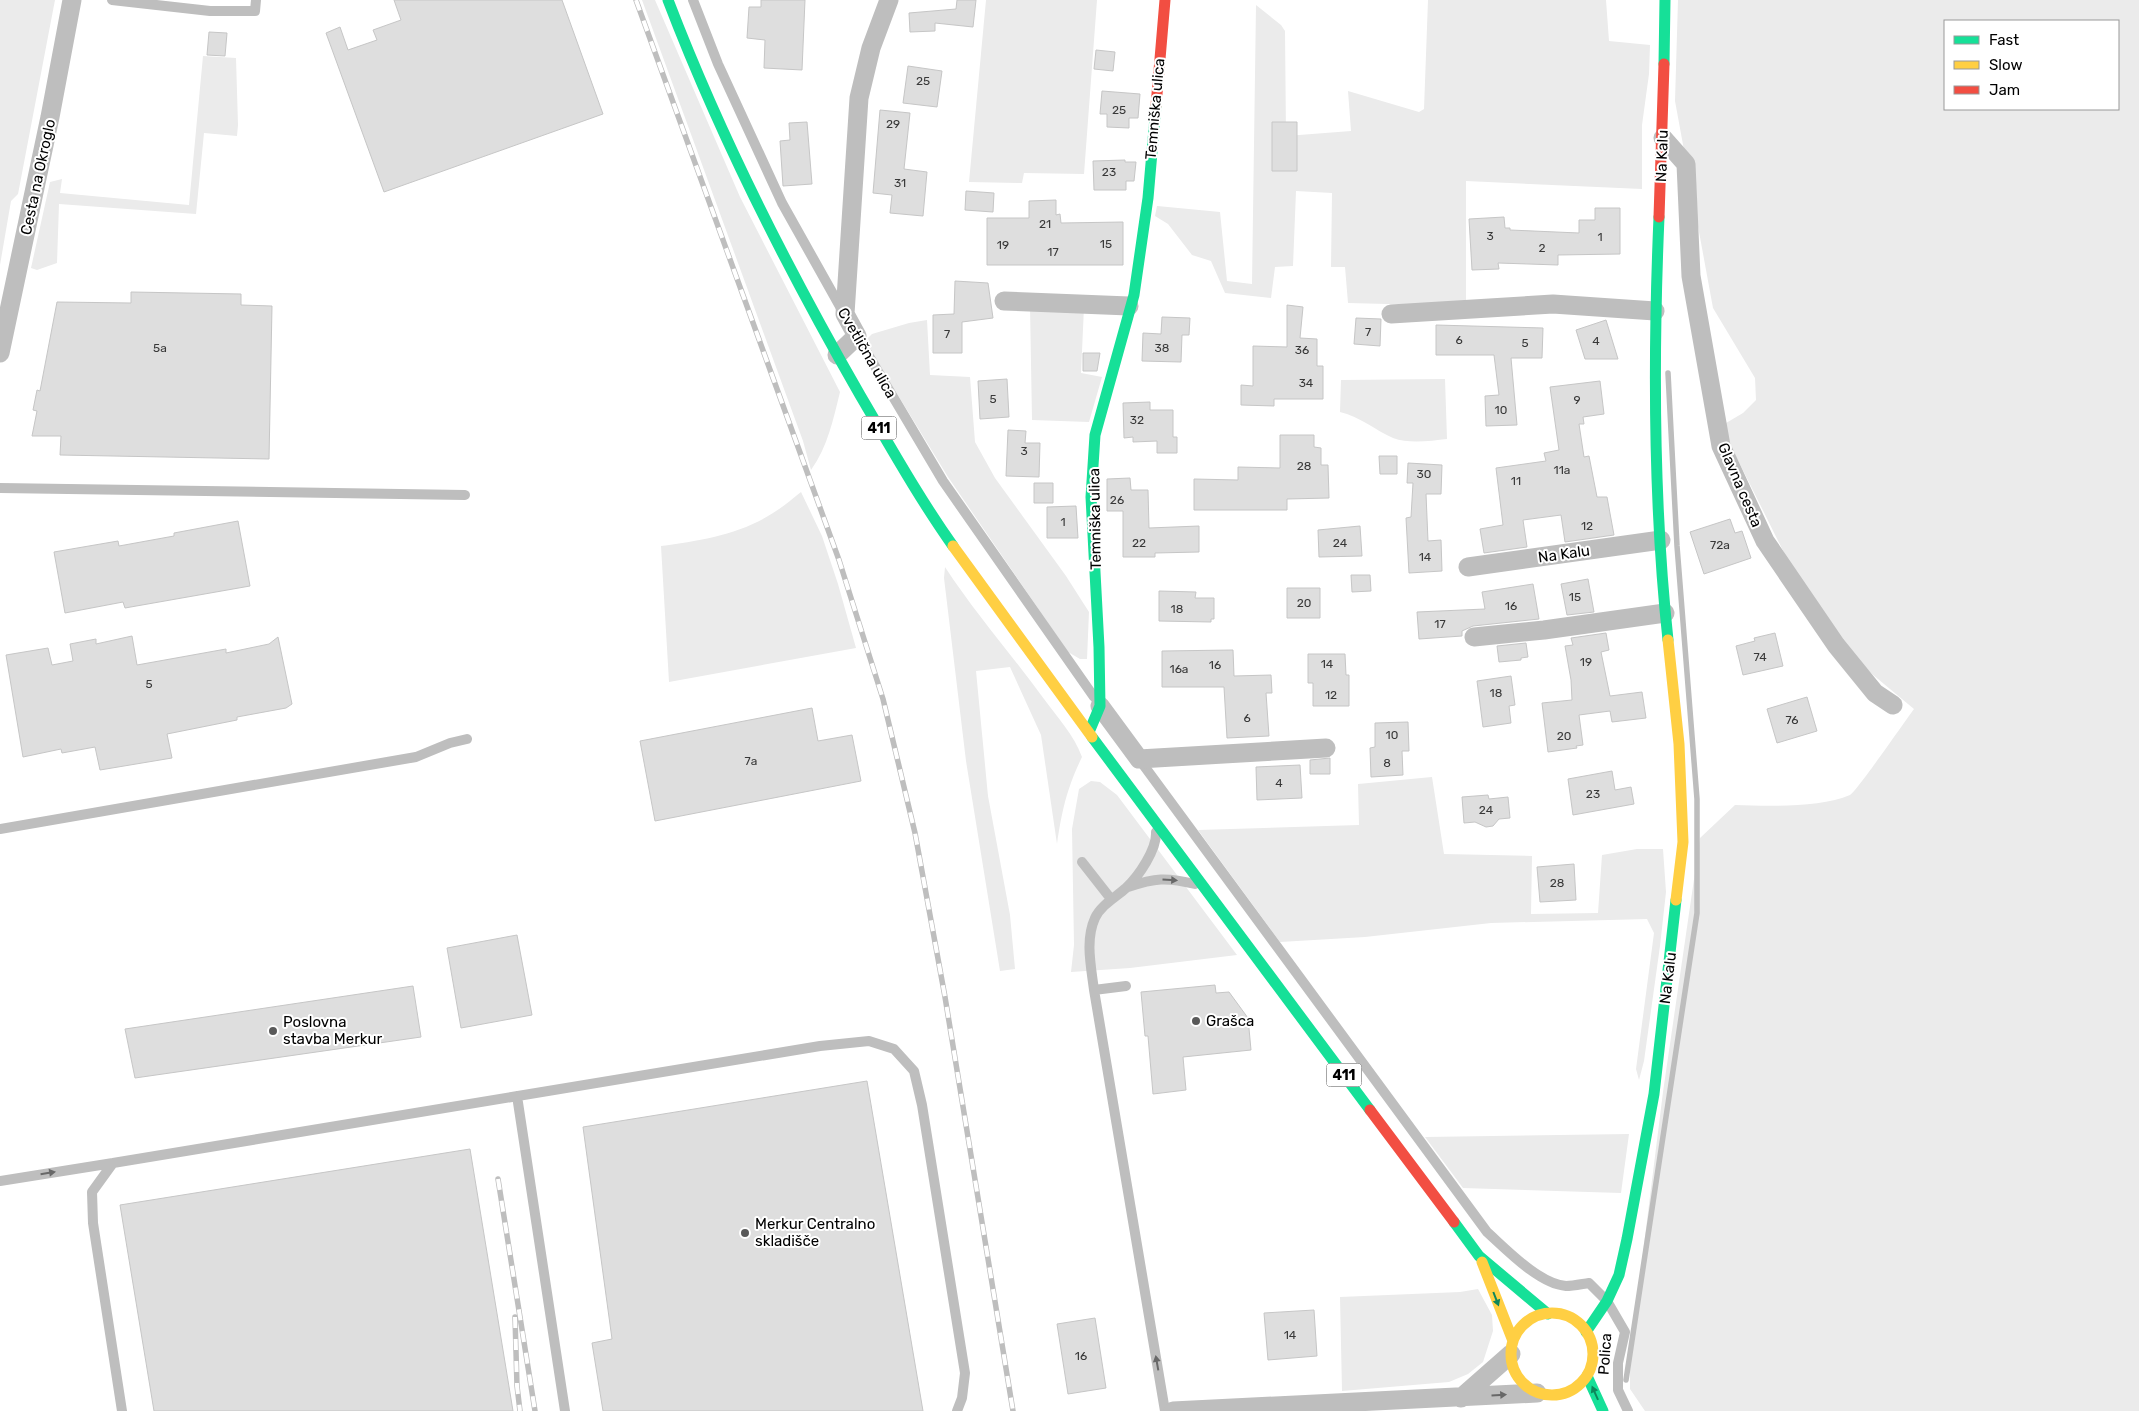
<svg xmlns="http://www.w3.org/2000/svg" width="2139" height="1411" font-family="Rubik,sans-serif">
	<style>
		.green { fill: #ebebeb; fill-rule: evenodd }
		.lines { fill: none; stroke-linecap: round; stroke-linejoin: round }
		.stream { stroke: #bdbdbd; stroke-width: 5.5 }
		.building { fill: #dedede; stroke: #c6c6c6 }
		.lane { stroke: #bebebe; stroke-width: 10 }
		.street { stroke: #bebebe; stroke-width: 19 }
		.fast { stroke: #16e098; stroke-width: 11 }
		.slow { stroke: #ffcf43; stroke-width: 11 }
		.jam { stroke: #f24e42; stroke-width: 11 }
		.rail-casing { stroke: #bebebe; stroke-width: 5.5 }
		.rail { stroke: #fff; stroke-width: 4; stroke-dasharray: 11; stroke-linecap: butt }
		.oneway { fill: #686868 }
		.oneway2 { fill: #0d865b }
		.poi-dot { fill: #595959; stroke: #fff; stroke-width: 2 }
		.labels { text-anchor: middle; dominant-baseline: central; stroke-width: 4; stroke-linejoin: round; paint-order: stroke }
		.number-label { font-size: 12px; fill: #383838 }
		.shield { fill: #fff; stroke: #4c4c4c; stroke-width: 1 }
		.shield-label { font-size: 14px; font-weight: bold; fill: #000 }
		.street-label { font-size: 15px; fill: #000; stroke: #fff }
		.poi-label { font-size: 15px; fill: #000; stroke: #fff; text-anchor: start }
	</style>
	<rect width="100%" height="100%" fill="#fff"/>
	<path class="green" d="M0,0H55L18,194L11,201L0,265Z
		M642,0H655L740,197L840,392C833,420 828,446 811,470L803,441Z
		M986,0H1097L1084,174L1024,173L1022,183L969,182Z
		M1428,0H1606L1609,41L1650,45L1649,74L1642,125V189L1466,181V306L1348,303L1345,267H1331L1332,193L1296,191L1293,266L1275,267L1271,298L1225,293L1211,261L1192,255L1168,224L1155,216L1157,206L1220,212L1227,281L1252,284L1256,5L1281,25L1285,31L1286,136L1351,131L1348,91L1419,112L1424,109Z
		M1678,0H2139V1411H1645L1630,1389V1357L1663,1092L1700,838L1735,805C1767,806 1821,808 1850,795C1857,791 1905,721 1914,709L1872,674L1813,611L1721,426L1743,413L1756,400L1755,378L1713,308L1675,101ZM1945,21H2118V109H1945Z
		M203,56L236,58L238,125L237,136L204,133L196,214L59,204L57,263L37,270L31,268L50,182L62,179L60,193L189,205Z
		M1030,306L1084,307L1081,373L1102,377L1089,422L1032,420Z
		M927,320L930,375L970,377L975,442L995,478L1066,576L1089,612L1087,659H1080L1068,652L948,477L871,351L868,338L872,334L909,323Z
		M1445,379L1447,439C1430,441 1409,444 1393,438C1375,430 1359,416 1340,412L1341,380Z
		M801,492L822,536L838,584L856,648L669,682L661,546C699,541 741,534 773,513C783,507 792,499 801,492Z
		M945,567C975,613 1012,655 1044,699C1058,718 1074,735 1082,757C1067,788 1062,810 1057,844L1041,735L1010,667L976,671L988,796L1010,915L1015,969L1000,971L966,761L944,578Z
		M1432,777L1444,854L1532,856L1531,914L1598,913L1602,855L1637,849H1663L1666,892L1660,946L1644,1061L1639,1080L1636,1069L1654,933L1647,919L1491,923L1365,937L1280,942L1198,830L1359,825L1358,784Z
		M1091,781L1100,782L1117,795L1237,955L1130,968L1071,972L1074,945L1072,829L1079,789Z
		M1629,1134L1621,1193L1463,1188L1425,1137Z
		M1478,1289L1492,1315L1493,1331L1483,1362L1468,1374L1449,1382L1342,1391L1340,1297L1460,1292Z"/>
	<g class="lines">
		<path class="stream" d="M1626,1380L1697,913V799L1677,546L1668,373"/>
	</g>
	<path class="building" d="M394,0H562L603,114L384,192L326,33L340,27L348,50L377,40L373,30L401,20Z
		M761,0H805L802,70L764,68L765,40L747,38L749,7H761Z
		M957,0H976L973,27L935,23V31L910,32L909,13L956,9Z
		M209,32L227,33L225,56L207,55Z
		M1096,50L1115,52L1113,71L1094,69Z
		M908,66L942,71L937,107L903,103Z
		M1102,91L1140,94L1138,118H1129V128L1107,127V114H1100Z
		M880,110L910,113L904,169L927,172L923,216L890,213L892,195L873,193Z
		M807,122L812,184L783,186L780,141L790,140L789,123Z
		M1272,122H1297V171H1272Z
		M1125,160V162H1136L1134,181H1126V190H1094L1093,161Z
		M966,191L994,193L993,212L965,210Z
		M1056,200V215L1060,214L1061,223L1123,222V265H987V218H1029V201Z
		M1595,208H1620V254L1558,255V265L1498,263L1499,269L1472,270L1469,219L1504,217L1505,228H1510V230L1579,233V220H1595Z
		M955,281L988,283L993,318L962,322V353H933V315L954,314Z
		M131,292L241,294V305L272,306L269,459L60,455L61,436H32L37,411L33,410L37,390L40,391L57,302L131,303Z
		M1287,305L1303,307L1300,338L1317,339V366H1323V399H1274V406L1241,405V385L1253,386V346L1287,347Z
		M1162,317L1190,318L1189,335H1182L1181,362L1142,361L1143,333L1161,334Z
		M1356,318L1381,319L1380,346L1354,344Z
		M1606,320L1618,359H1585L1576,330Z
		M1436,325L1543,328L1542,358H1511L1517,425L1486,426L1485,396L1499,395L1494,355H1436Z
		M1083,353H1100L1097,371H1083Z
		M1007,379L1009,417L980,419L978,381Z
		M1600,381L1604,414L1583,417L1584,424H1579L1584,457L1589,456L1597,497H1607L1614,535L1565,542L1561,515L1523,520L1527,547L1484,553L1480,529L1503,525L1496,468L1546,461L1544,453L1559,450L1550,387Z
		M1150,402V410H1173V437H1177V453H1157V441L1133,442V437L1124,438L1123,403Z
		M1008,430L1026,431L1025,443H1040L1039,477L1006,476Z
		M1280,435H1314V447L1321,448V465H1328L1329,498L1287,499V510H1194V479L1238,480V467L1280,468Z
		M1379,456H1397V474H1380Z
		M1408,463L1442,465L1441,494H1426L1428,541L1441,540L1442,571L1409,573L1406,518L1411,517L1413,483H1407Z
		M1130,478L1131,490H1148L1149,528L1199,526V552L1155,553V557H1123V511H1107V479Z
		M1034,483H1053V503H1034Z
		M1076,506L1078,538H1047V507Z
		M1730,519L1735,533L1742,531L1751,558L1704,574L1690,532Z
		M238,521L250,586L125,608L123,602L65,613L54,552L118,541L119,546L174,536V533Z
		M1360,526L1362,556L1319,557L1318,530Z
		M1351,575H1370L1371,591L1352,592Z
		M1588,579L1594,612L1567,615L1561,584Z
		M1533,584L1539,619L1473,626L1462,631V636L1419,639L1417,612L1485,609L1482,592Z
		M1287,588H1320V618H1287Z
		M1159,591L1196,592L1195,598H1214V619H1211V622L1159,621Z
		M1606,633L1609,650L1601,652L1610,696L1642,692L1646,718L1612,722L1610,711L1579,715L1583,745L1576,746L1577,748L1548,752L1542,703L1572,700L1571,680L1565,646L1573,645L1571,638Z
		M1775,633L1783,666L1743,675L1736,646L1755,641L1754,638Z
		M132,636L137,665L226,649V653L269,644L278,637L292,704L286,708L237,717V720L167,734L172,758L100,770L95,747L62,753L61,749L23,757L6,655L48,648L52,665L73,661L70,644L96,639V644Z
		M1526,643L1528,657L1521,658V660L1499,662L1497,646Z
		M1233,650L1234,676L1271,675L1272,693H1266L1269,736L1227,738L1224,687H1162V651Z
		M1308,654H1345L1346,675H1349V706H1313V683H1308Z
		M1511,676L1515,705L1509,706L1511,723L1483,727L1477,681Z
		M1807,697L1817,731L1777,743L1767,709Z
		M812,708L818,741L852,735L861,781L655,821L640,741Z
		M1408,722L1409,751H1402L1403,775L1371,777L1370,748L1375,747V723Z
		M1330,758V774H1310V760Z
		M1300,765L1302,798L1257,800L1256,767Z
		M1612,771L1615,790L1631,787L1634,804L1573,815L1568,779Z
		M1488,795L1489,799L1508,797L1510,818L1499,819L1493,826L1486,827L1475,822L1464,823L1462,797Z
		M1574,864L1576,900L1540,902L1537,867Z
		M517,935L532,1015L461,1028L447,948Z
		M1215,985L1216,993L1229,992L1248,1018L1251,1050L1183,1057L1186,1090L1153,1094L1148,1036H1145L1141,992Z
		M413,986L421,1037L135,1078L125,1029Z
		M867,1081L923,1411H603L592,1343L612,1339L583,1127Z
		M470,1149L513,1411H154L120,1205Z
		M1314,1310L1317,1356L1268,1360L1264,1313Z
		M1095,1318L1106,1388L1068,1394L1057,1324Z"/>
	<g class="lines">
		<path class="lane" d="M112,0L210,11H255L256,0
			M693,0L718,64L782,203L842,310
			M857,336L943,481L1094,697
			M0,488L465,495
			M1139,759L1487,1232C1506,1249 1539,1284 1566,1286C1573,1286 1582,1284 1589,1283L1607,1301L1625,1332L1618,1363V1390L1628,1411
			M0,829L416,757L450,743L467,739
			M1156,832C1157,849 1139,876 1126,888C1116,897 1101,905 1095,918C1085,940 1091,966 1094,990L1165,1411
			M1082,862L1111,899
			M1128,887C1155,878 1166,877 1195,884
			M1094,990L1126,986
			M517,1096L565,1411
			M0,1181L113,1163
			M122,1411L93,1223L92,1192L113,1163L820,1046L869,1041L894,1049L914,1071L922,1105L965,1373L962,1398L957,1411"/>
		<path class="street" d="M1663,138L1686,164L1691,276L1721,446L1765,541L1836,645L1875,693L1893,705
			M1004,301L1129,306
			M1391,314L1553,304L1655,311
			M0,353L50,117L72,0
			M837,355L857,336L845,314L859,98L871,48L889,0
			M1468,567L1661,540
			M1474,637L1544,630L1665,613
			M1100,706L1139,759L1326,748
			M1461,1398L1511,1354
			M1173,1411L1537,1393"/>
		<path class="fast" d="M668,0C720,136 787,268 860,395C890,446 919,498 953,546
			M1664,64L1665,0
			M1659,217C1653,358 1653,500 1668,640
			M1089,732L1100,706L1099,647L1091,497L1095,435L1134,295L1148,198L1156,106
			M1092,737L1370,1110
			M1454,1222L1479,1256L1548,1314
			M1586,1332L1607,1301L1619,1275L1627,1239L1654,1094L1676,900
			M1587,1376L1603,1411"/>
		<path class="slow" d="M953,546L1092,737
			M1668,640L1679,744L1683,842L1676,900
			M1482,1262L1513,1341
			M1511 1354a41 41 0 1 1 82 0a41 41 0 1 1-82 0Z"/>
		<path class="jam" d="M1156,106L1165,0
			M1659,217L1664,64
			M1370,1110L1454,1222"/>
		<defs>
			<path id="rail" d="M636,0L839,560L883,699L915,833L945,997L1013,1411
				M498,1179L535,1411
				M515,1317L517,1386L520,1411"/>
		</defs>
		<use href="#rail" class="rail-casing"/>
		<use href="#rail" class="rail"/>
	</g>
	<defs><path id="oneway-solid" d="M-6-.8H1V-3.2L6.5 0L1 3.2V.8H-6Z" transform="scale(1.25)"/></defs>
	<g class="oneway">
		<use href="#oneway-solid" transform="translate(1170 880) rotate(3)"/>
		<use href="#oneway-solid" transform="translate(48 1173) rotate(-9)"/>
		<use href="#oneway-solid" transform="translate(1157 1363) rotate(-100)"/>
		<use href="#oneway-solid" transform="translate(1499 1395) rotate(-4)"/>
	</g>
	<g class="oneway2">
		<use href="#oneway-solid" transform="translate(1496 1299) rotate(69)"/>
		<use href="#oneway-solid" transform="translate(1595 1393) rotate(-114)"/>
	</g>
	<g class="poi-dot">
		<circle cx="1196" cy="1021" r="5"/>
		<circle cx="273" cy="1031" r="5"/>
		<circle cx="745" cy="1233" r="5"/>
	</g>
	<g class="labels">
		<g class="number-label">
			<text x="923" y="81">25</text>
			<text x="1119" y="110">25</text>
			<text x="893" y="124">29</text>
			<text x="1109" y="172">23</text>
			<text x="900" y="183">31</text>
			<text x="1045" y="224">21</text>
			<text x="1490" y="236">3</text>
			<text x="1600" y="237">1</text>
			<text x="1106" y="244">15</text>
			<text x="1003" y="245">19</text>
			<text x="1542" y="248">2</text>
			<text x="1053" y="252">17</text>
			<text x="1368" y="332">7</text>
			<text x="947" y="334">7</text>
			<text x="1459" y="340">6</text>
			<text x="1596" y="341">4</text>
			<text x="1525" y="343">5</text>
			<text x="160" y="348">5a</text>
			<text x="1162" y="348">38</text>
			<text x="1302" y="350">36</text>
			<text x="1306" y="383">34</text>
			<text x="993" y="399">5</text>
			<text x="1577" y="400">9</text>
			<text x="1501" y="410">10</text>
			<text x="1137" y="420">32</text>
			<text x="1024" y="451">3</text>
			<text x="1304" y="466">28</text>
			<text x="1562" y="470">11a</text>
			<text x="1424" y="474">30</text>
			<text x="1516" y="481">11</text>
			<text x="1117" y="500">26</text>
			<text x="1063" y="522">1</text>
			<text x="1587" y="526">12</text>
			<text x="1139" y="543">22</text>
			<text x="1340" y="543">24</text>
			<text x="1720" y="545">72a</text>
			<text x="1425" y="557">14</text>
			<text x="1575" y="597">15</text>
			<text x="1304" y="603">20</text>
			<text x="1511" y="606">16</text>
			<text x="1177" y="609">18</text>
			<text x="1440" y="624">17</text>
			<text x="1760" y="657">74</text>
			<text x="1586" y="662">19</text>
			<text x="1327" y="664">14</text>
			<text x="1215" y="665">16</text>
			<text x="1179" y="669">16a</text>
			<text x="149" y="684">5</text>
			<text x="1496" y="693">18</text>
			<text x="1331" y="695">12</text>
			<text x="1247" y="718">6</text>
			<text x="1792" y="720">76</text>
			<text x="1392" y="735">10</text>
			<text x="1564" y="736">20</text>
			<text x="751" y="761">7a</text>
			<text x="1387" y="763">8</text>
			<text x="1279" y="783">4</text>
			<text x="1593" y="794">23</text>
			<text x="1486" y="810">24</text>
			<text x="1557" y="883">28</text>
			<text x="1290" y="1335">14</text>
			<text x="1081" y="1356">16</text>
		</g>
		<g class="shield">
			<rect x="861.5" y="416.5" width="35" height="23" rx="4"/>
			<rect x="1326.5" y="1063.5" width="35" height="23" rx="4"/>
		</g>
		<g class="shield-label">
			<text x="879" y="428">411</text>
			<text x="1344" y="1075">411</text>
		</g>
		<g class="street-label">
			<text transform="translate(1155 109) rotate(-85)">Temniška ulica</text>
			<text transform="translate(1662 156) rotate(-88)">Na Kalu</text>
			<text transform="translate(38 177) rotate(-78)">Cesta na Okroglo</text>
			<text transform="translate(867 353) rotate(60)">Cvetlična ulica</text>
			<text transform="translate(1740 485) rotate(67)">Glavna cesta</text>
			<text transform="translate(1095 519) rotate(-91)">Temniška ulica</text>
			<text transform="translate(1564 554) rotate(-8)">Na Kalu</text>
			<text transform="translate(1668 978) rotate(-83)">Na Kalu</text>
			<text transform="translate(1605 1354) rotate(-86)">Polica</text>
		</g>
		<g class="poi-label">
			<text x="1206" y="1021">Grašca</text>
			<text x="283" y="1022">Poslovna<tspan x="283" dy="17">stavba Merkur</tspan></text>
			<text x="755" y="1224">Merkur Centralno<tspan x="755" dy="17">skladišče</tspan></text>
		</g>
	</g>
	<rect x="1944" y="20" width="175" height="90" fill="#ffffff" stroke="#999999"/>
	<rect x="1954" y="36" width="25" height="8" fill="#16e098" stroke="#999999"/>
	<text x="1989" y="45" font-size="15" fill="#000000">Fast</text>
	<rect x="1954" y="61" width="25" height="8" fill="#ffcf43" stroke="#999999"/>
	<text x="1989" y="70" font-size="15" fill="#000000">Slow</text>
	<rect x="1954" y="86" width="25" height="8" fill="#f24e42" stroke="#999999"/>
	<text x="1989" y="95" font-size="15" fill="#000000">Jam</text>
</svg>
